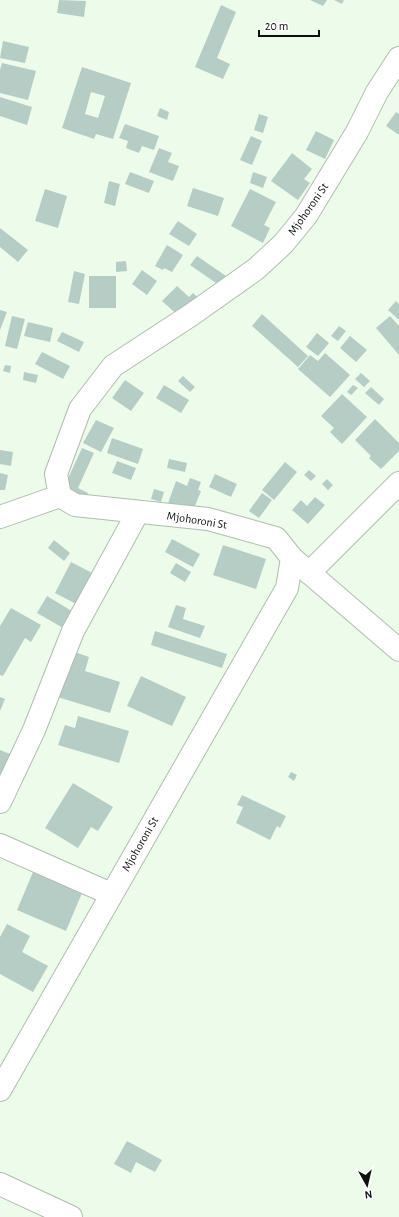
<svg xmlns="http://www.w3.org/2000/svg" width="399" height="1217" font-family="'Alegreya Sans',sans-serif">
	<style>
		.building { fill: #b6cdc6; fill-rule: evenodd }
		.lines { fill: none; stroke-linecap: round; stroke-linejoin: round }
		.minor-casing { stroke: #afbdae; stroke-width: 24 }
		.minor { stroke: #fff; stroke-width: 22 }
		.labels { text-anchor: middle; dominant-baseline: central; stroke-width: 4; stroke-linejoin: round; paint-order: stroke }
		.street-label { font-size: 12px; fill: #0c110c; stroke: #fff }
	</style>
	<rect width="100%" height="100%" fill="#edfbeb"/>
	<path class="building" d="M59,0L86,1L84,17L57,13Z
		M310,0H327L323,6Z
		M334,0H344L342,4Z
		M221,5L236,12L217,58L230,64L223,79L195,67Z
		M3,41L29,47L25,63L0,58Z
		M2,63L36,71L28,100L0,93V70Z
		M82,67L131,83L113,139L96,134L94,139L62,128ZM91,92L105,96L98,118L85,114Z
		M0,97L32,107L27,125L0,116Z
		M160,108L169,112L167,120L157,116Z
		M396,112L399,114V135L386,126Z
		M259,114L268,117L263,133L254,130Z
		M125,124L159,136L154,150L142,146L139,153L126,148L128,141L119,138Z
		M316,131L334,140L325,159L306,150Z
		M251,136L262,141L252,165L240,160Z
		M159,148L172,153L168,162L179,166L173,181L149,172Z
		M292,153L312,169L304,179L310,183L298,200L271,181Z
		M130,172L154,181L149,193L125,184Z
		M253,172L267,177L263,188L250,183Z
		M109,181L120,184L115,206L104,203Z
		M193,188L224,198L218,216L187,206Z
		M45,189L67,196L58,228L35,221Z
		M250,189L276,202L264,225L270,228L263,243L231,226Z
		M178,221L197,234L189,246L169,234Z
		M0,228L28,250L18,262L0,247Z
		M167,245L183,255L172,272L164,268L163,270L155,266Z
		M197,256L226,276L219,285L190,265Z
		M126,261L127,271L116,272V262Z
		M142,270L157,281L147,295L132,284Z
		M74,271L85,274L79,304L68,302Z
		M89,276H116V308H89Z
		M177,286L189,297L193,293L201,300L182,319L162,301Z
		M396,301L399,304V320L388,310Z
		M0,310L7,312L0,330Z
		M262,314L308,356L298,367L252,326Z
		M12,316L25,319L17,349L5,346Z
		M390,316L399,326V355L376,328Z
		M28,322L53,328L50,342L24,336Z
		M339,326L346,331L338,341L331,336Z
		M62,332L84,342L79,352L57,341Z
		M317,333L329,343L318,356L306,347Z
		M350,336L367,350L356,362L340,348Z
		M42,352L70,366L63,379L35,364Z
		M325,353L350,375L330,397L298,369L310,355L318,361Z
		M5,365L11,366L10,373L3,371Z
		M24,372L38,375L36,383L23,380Z
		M361,373L370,381L364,387L355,379Z
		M183,376L195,387L190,392L178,381Z
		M125,380L144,393L131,411L112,398Z
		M164,385L189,400L181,413L156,398Z
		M353,385L358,388L351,395L347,392Z
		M371,387L384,399L379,405L365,393Z
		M342,394L367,417L342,444L330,432L334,428L321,416Z
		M375,419L399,443V451L381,469L369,458L371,456L355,440Z
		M96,420L114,428L101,452L83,443Z
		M112,438L143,449L138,464L107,453Z
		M82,448L94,453L78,488L88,493L82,506L60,496Z
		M0,450L13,452L11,466L0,464Z
		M169,459L187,463L185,472L167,468Z
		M117,461L136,468L131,480L112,473Z
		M285,462L297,472L274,500L262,490Z
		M309,470L316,476L311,481L304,475Z
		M0,473L8,475L5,490H0Z
		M215,474L237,484L231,497L209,487Z
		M190,478L201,482L198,490L201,491L193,511L167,506L176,481L187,486Z
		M327,479L333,485L328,490L322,484Z
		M154,489L164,492L161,502L151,499Z
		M262,493L272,500L259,518L249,511Z
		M315,497L325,505L308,524L292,510L301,500L307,506Z
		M172,539L200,554L193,567L165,552Z
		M54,540L70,553L64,561L48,548Z
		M223,545L266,559L256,589L213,575Z
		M71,562L98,576L82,607L55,593Z
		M176,563L191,572L185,582L170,573Z
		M47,596L80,616L70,632L37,613Z
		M176,605L186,608L183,619L205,626L200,638L168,627Z
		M11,608L41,625L31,642L25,638L3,676L0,675V626Z
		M155,631L227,654L222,668L151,645Z
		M69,650L89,657L85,671L120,682L110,713L54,696Z
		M141,676L186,697L172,726L127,706Z
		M0,697L5,699L0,711Z
		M78,716L129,731L119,763L58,745L65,725L75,728Z
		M0,750L15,756L0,781Z
		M291,772L297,775L294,781L288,777Z
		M73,783L113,807L98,831L91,827L78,848L45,828Z
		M242,795L286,816L280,828L277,826L270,840L236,823L243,807L237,805Z
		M33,872L82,893L66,931L17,910Z
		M7,924L30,936L22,952L48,966L33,992L0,974V937Z
		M127,1141L162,1160L155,1172L136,1162L131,1173L114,1164Z"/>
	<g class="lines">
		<defs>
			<path id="minor" d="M0,517L60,496
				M292,558L399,650
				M309,573L399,483
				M0,802L34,730L73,631L138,512
				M0,845L111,894
				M0,1090L287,588L292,558L276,538L208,519L75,505L60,496L56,474L80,409L113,366L191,315L256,269L283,244L306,216L357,132L377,92L399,58
				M0,1184L71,1217"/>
		</defs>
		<use href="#minor" class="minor-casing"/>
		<use href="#minor" class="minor"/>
	</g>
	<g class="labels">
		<g class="street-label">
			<text transform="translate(308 209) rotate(-55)">Mjohoroni St</text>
			<text transform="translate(197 520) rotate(9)">Mjohoroni St</text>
			<text transform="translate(140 844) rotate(-60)">Mjohoroni St</text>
		</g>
	</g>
	<g transform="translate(367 1185) rotate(172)" stroke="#ffffff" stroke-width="3" paint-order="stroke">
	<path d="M0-3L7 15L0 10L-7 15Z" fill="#0c110c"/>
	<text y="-6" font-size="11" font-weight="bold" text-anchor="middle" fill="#0c110c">N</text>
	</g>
	<path d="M259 30v6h60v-6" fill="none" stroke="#0c110c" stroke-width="2"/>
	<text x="265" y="30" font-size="12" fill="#0c110c" stroke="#ffffff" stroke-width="3" paint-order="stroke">20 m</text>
</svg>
